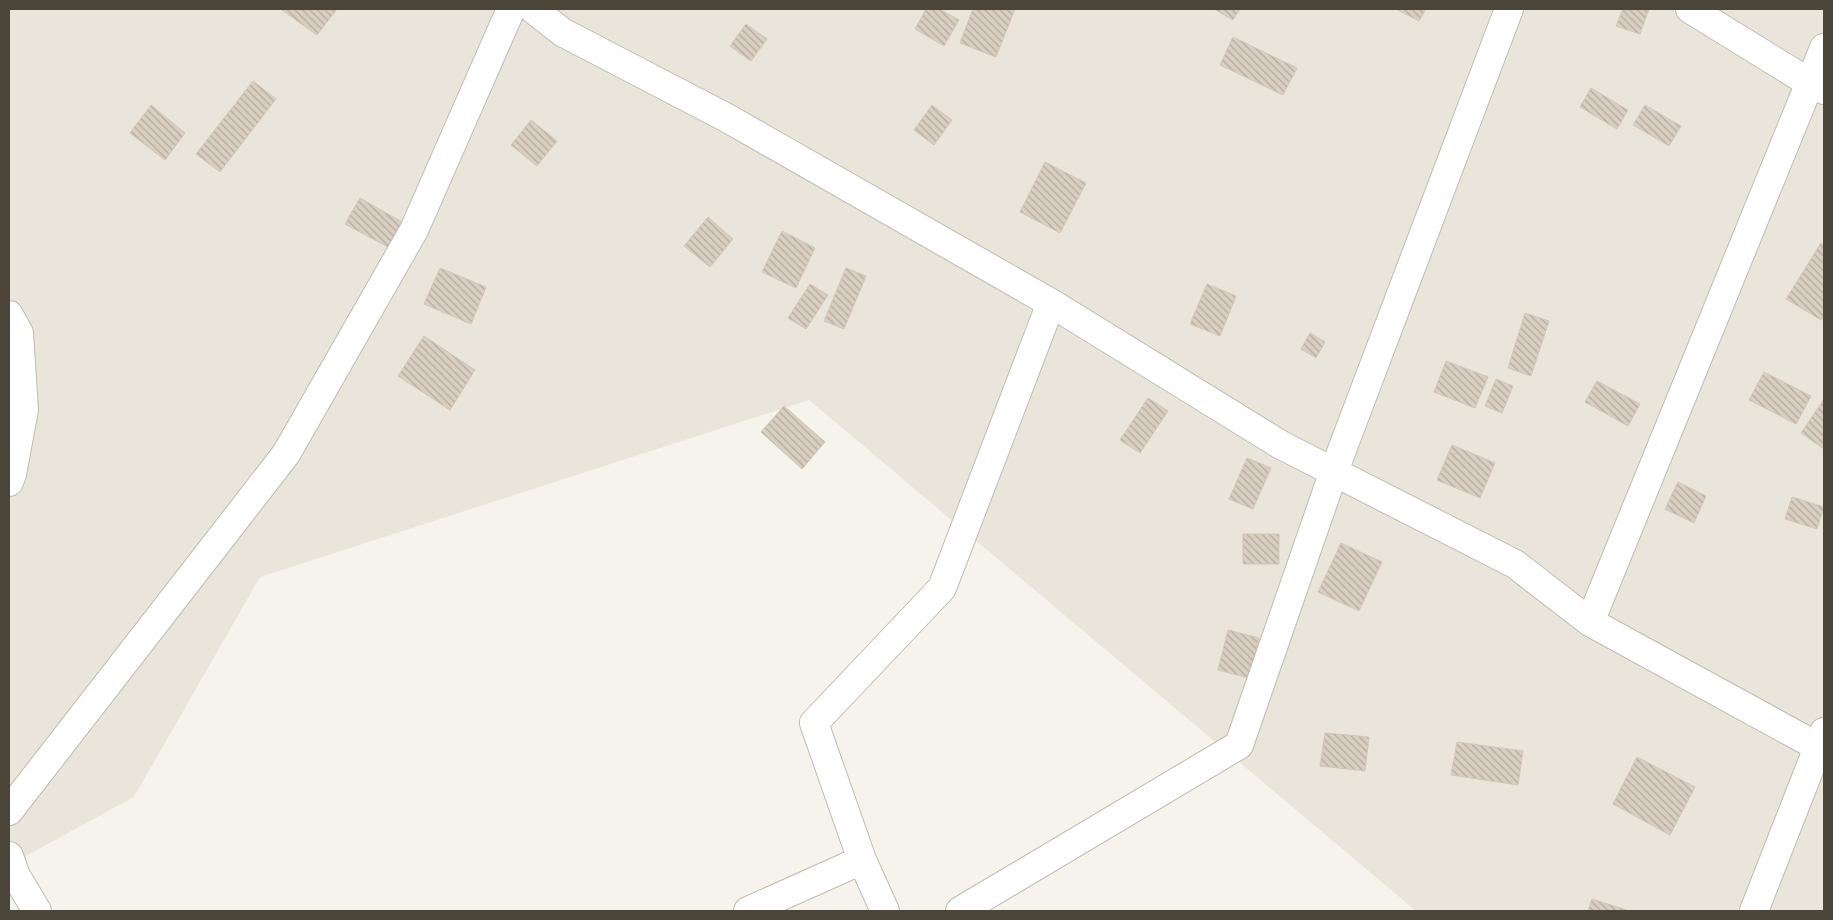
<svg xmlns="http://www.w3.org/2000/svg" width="1833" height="920" font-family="'Fira Sans',sans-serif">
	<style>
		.residential { fill: #eae5da }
		.building { fill: url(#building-back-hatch); stroke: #d3c7b4 }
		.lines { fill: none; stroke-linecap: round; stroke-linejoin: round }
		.minor-casing { stroke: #c2bbae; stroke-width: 30 }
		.minor { stroke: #fff; stroke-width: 28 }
	</style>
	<defs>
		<pattern id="building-back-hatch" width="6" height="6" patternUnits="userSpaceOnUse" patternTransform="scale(1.25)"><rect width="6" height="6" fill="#d8cfc1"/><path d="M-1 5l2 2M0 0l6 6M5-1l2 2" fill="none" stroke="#b1aa9e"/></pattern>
	</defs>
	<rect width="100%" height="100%" fill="#f6f3ec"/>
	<path class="residential" d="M9,9H1824V911H1416L809,400L260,577L134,797L9,865Z"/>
	<path class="building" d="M283,9H337L317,35L282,10Z
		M926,9H939L959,20L944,46L915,29Z
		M973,9H1015L996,57L960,43Z
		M1214,9H1240L1233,20Z
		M1396,9H1426L1419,21Z
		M1623,9H1649L1640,34L1616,26Z
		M746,24L767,39L751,61L730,46Z
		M1233,37L1297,68L1283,95L1220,65Z
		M253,81L276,99L220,172L196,154Z
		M1591,88L1628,110L1617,129L1580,107Z
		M151,105L185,133L165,160L130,133Z
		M932,105L952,120L934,145L914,130Z
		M1645,105L1681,126L1669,146L1633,125Z
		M531,120L557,141L537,166L511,145Z
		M1045,162L1086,183L1060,233L1020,212Z
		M360,198L402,222L388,247L345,224Z
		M708,217L733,239L710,267L684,246Z
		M782,231L815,248L796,288L762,272Z
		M1821,243L1824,245V316L1821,320L1786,299Z
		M440,268L486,287L471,324L424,304Z
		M846,268L866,276L844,329L824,321Z
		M810,284L828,295L806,329L788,318Z
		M1207,284L1236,296L1220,336L1190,324Z
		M1525,313L1549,321L1531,376L1508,368Z
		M1310,333L1325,342L1316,358L1301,349Z
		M424,336L475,370L450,410L398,376Z
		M1446,361L1488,377L1475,408L1434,392Z
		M1764,372L1811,396L1796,424L1749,400Z
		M1496,379L1513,386L1502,413L1485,406Z
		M1597,381L1640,404L1628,426L1585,402Z
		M1148,398L1168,411L1140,453L1120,440Z
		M1824,399V449L1801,433Z
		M784,406L825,442L802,469L761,432Z
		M1452,445L1495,463L1480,498L1437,480Z
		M1247,458L1271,468L1253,509L1229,499Z
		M1678,482L1706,496L1694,523L1665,509Z
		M1792,497L1824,507L1817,529L1785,519Z
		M1243,534H1279V564H1243Z
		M1341,543L1382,562L1359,611L1318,592Z
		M1228,630L1259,638L1249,678L1218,670Z
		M1325,733L1369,737L1365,771L1320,766Z
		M1457,742L1523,751L1518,785L1451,775Z
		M1637,757L1695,787L1670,835L1613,804Z
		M1592,899L1630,911H1588Z"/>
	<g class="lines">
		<defs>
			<path id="minor" d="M533,9L562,32L727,118L1051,303L1281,445L1515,564L1590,622L1824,750
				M1690,9L1810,83L1824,90
				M9,315L19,333L24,410L12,474L9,482
				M1590,622L1824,48
				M9,811L286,454L414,230L511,9
				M9,856L16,876L37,911
				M748,911L862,860
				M885,911L862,860L814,723L942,588L1051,303
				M960,911L1239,745L1334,471L1509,9
				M1754,911L1824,732"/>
		</defs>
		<use href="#minor" class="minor-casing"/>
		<use href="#minor" class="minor"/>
	</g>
	<rect width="1833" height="920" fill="none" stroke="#4b4439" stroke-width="20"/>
</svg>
